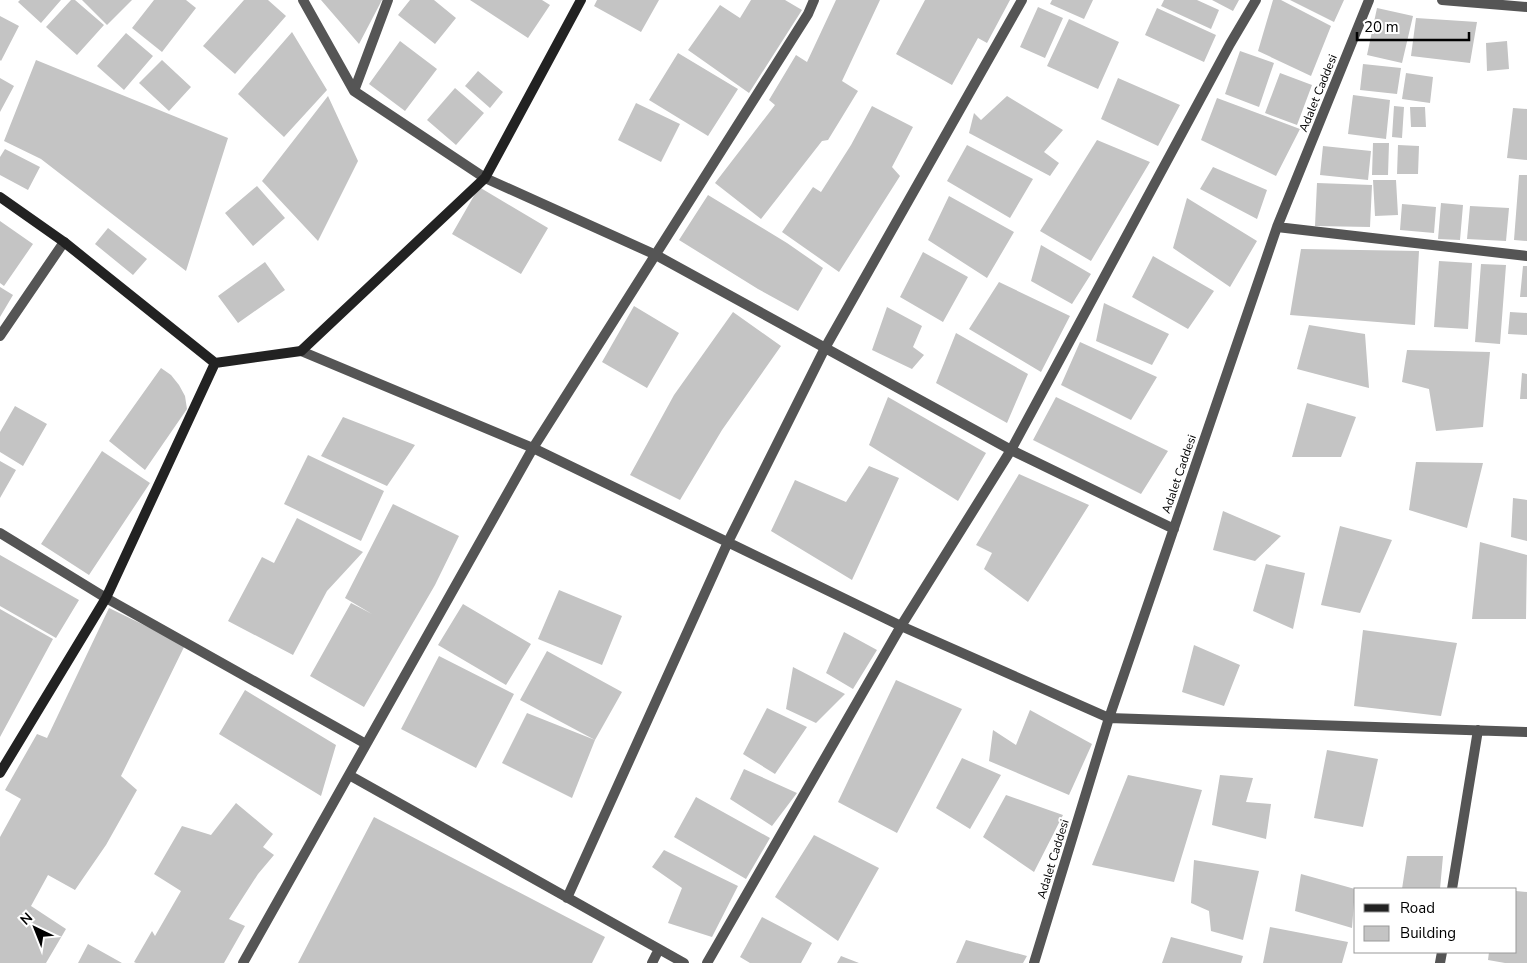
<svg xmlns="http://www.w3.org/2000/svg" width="1527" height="963" font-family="'Nunito Sans',sans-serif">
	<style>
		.building { fill: #c4c4c4 }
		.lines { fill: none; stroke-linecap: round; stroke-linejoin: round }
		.street { stroke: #555; stroke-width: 10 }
		.secondary { stroke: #222; stroke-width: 10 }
		.labels { text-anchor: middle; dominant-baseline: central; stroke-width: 4; stroke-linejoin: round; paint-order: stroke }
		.street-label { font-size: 12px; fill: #000; stroke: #fff }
	</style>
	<rect width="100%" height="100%" fill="#fff"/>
	<path class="building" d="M20,0H61L41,23L18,2Z
		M71,0H75L104,25L77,55L46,27Z
		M82,0H132L107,25Z
		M154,0H186L196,8L162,52L132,28Z
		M244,0H268L286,16L235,74L203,46Z
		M321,0H382L359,44Z
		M410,0H434L456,18L435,44L398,15Z
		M470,0H542L550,5L528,38Z
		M597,0H659L641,32L594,6Z
		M751,0H785L802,10L749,93L688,50L720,5L740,18Z
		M836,0H880L842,81L858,91L828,140L822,141L761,219L715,183L775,105L769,100L796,55L807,62Z
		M925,0H1010L987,43L978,38L952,85L896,54Z
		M1052,0H1093L1084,19L1050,4Z
		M1164,0H1197L1219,10L1211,29L1161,6Z
		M1212,0H1239L1233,11Z
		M1273,0H1281L1331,26L1311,76L1258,51Z
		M1290,0H1344L1334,22Z
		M1038,7L1063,18L1045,58L1020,47Z
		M1157,8L1216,35L1204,62L1145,35Z
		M1377,8L1413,16L1402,63L1367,55Z
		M0,16L19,26L1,61L0,60Z
		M1416,18L1477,22L1470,63L1411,56Z
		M1069,19L1119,42L1098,89L1047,66Z
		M292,32L327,90L284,137L238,94Z
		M126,33L153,56L124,90L97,66Z
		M400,41L437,69L405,111L369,84Z
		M1507,41L1509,69L1487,71L1486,43Z
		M1240,51L1274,63L1259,107L1225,94Z
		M678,53L738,89L708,136L649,100Z
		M36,60L228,138L186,271L41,159L4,141Z
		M162,60L191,87L169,111L139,83Z
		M1363,64L1401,68L1397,94L1360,90Z
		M478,71L503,92L490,108L465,86Z
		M1280,73L1312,85L1297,125L1265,113Z
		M1406,73L1433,77L1430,103L1402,99Z
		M0,78L14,86L0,112Z
		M1118,78L1180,105L1158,146L1101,119Z
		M455,88L484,113L456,145L427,120Z
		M1353,95L1390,100L1386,139L1348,134Z
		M328,96L358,161L318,241L262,181Z
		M1007,96L1063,130L1044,152L1059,163L1050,176L969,133L974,113L981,120Z
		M1217,98L1300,129L1276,176L1201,140Z
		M636,103L680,124L661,162L618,140Z
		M872,106L913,127L892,167L900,176L839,272L782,232L813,187L821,192L851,145Z
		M1394,106L1404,107L1402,138L1392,137Z
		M1410,107H1425L1426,127H1411Z
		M1513,108L1527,109V160L1507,158Z
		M1097,140L1150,162L1091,261L1040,231Z
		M1373,143H1389L1388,175H1372Z
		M967,145L1033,179L1010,218L947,181Z
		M1398,145L1419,146L1418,174H1397Z
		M1323,146L1371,151L1368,180L1320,175Z
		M5,149L40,167L28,190L0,175V157Z
		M1213,167L1267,190L1257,219L1200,189Z
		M1519,175H1527V241L1514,240Z
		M1373,180H1396L1398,215L1375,216Z
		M1317,183L1372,185L1370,227L1315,226Z
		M257,186L285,218L253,246L225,213Z
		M479,187L548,228L521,274L452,234Z
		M708,195L787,243L823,268L798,311L758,289L679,240Z
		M949,196L1014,232L987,278L928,240Z
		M1187,198L1257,241L1230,287L1173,248Z
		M1441,203L1463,205L1460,240L1438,239Z
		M1402,204L1436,207L1434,233L1400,230Z
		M1470,206L1509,208L1506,241L1467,239Z
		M0,221L33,244L4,286L0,283Z
		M108,228L147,259L133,275L95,244Z
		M1041,245L1091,274L1072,304L1031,281Z
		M1301,249L1419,251L1415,325L1290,315Z
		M923,252L968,277L943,322L900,297Z
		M1153,256L1214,291L1188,329L1132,297Z
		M1439,261L1472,263L1468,329L1434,327Z
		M265,262L285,290L238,323L218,296Z
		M1481,264L1506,265L1500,344L1475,342Z
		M1523,266H1527V297H1520Z
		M999,282L1070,316L1041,372L969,329Z
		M0,287L13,295L0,317Z
		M1104,303L1169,334L1152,365L1096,341Z
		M634,306L679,333L647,388L602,362Z
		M887,307L922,326L913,347L924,355L912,369L872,350Z
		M733,312L781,346L722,430L680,500L630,475L674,395Z
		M1510,312L1527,313V335L1508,334Z
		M1309,325L1365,334L1369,388L1297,369Z
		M956,333L1028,374L1007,423L936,383Z
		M1080,342L1157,377L1131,420L1061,385Z
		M1407,350L1490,352L1483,427L1436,431L1429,389L1402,382Z
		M161,368L171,375L179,385L185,396L187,409L145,470L109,441Z
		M1522,373L1527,374V399H1520Z
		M888,397L986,453L958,501L869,445Z
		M1056,397L1168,451L1141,494L1033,440Z
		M1307,403L1356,417L1341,457H1292Z
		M15,406L47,424L23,466L0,452V432Z
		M343,417L415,445L387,486L321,456Z
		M102,451L150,483L89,575L41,544Z
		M308,455L384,491L361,541L284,504Z
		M0,461L16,470L0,498Z
		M1416,462L1483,463L1467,528L1409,510Z
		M869,466L899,478L852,580L771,531L795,480L846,502Z
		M1019,474L1089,505L1028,602L984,569L992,553L976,545Z
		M1513,498L1527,500V541L1511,537Z
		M393,504L459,536L435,585L364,707L310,676L351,603L372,614L345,598Z
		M1223,511L1281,536L1255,561L1213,550Z
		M297,518L363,552L327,591L293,655L228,621L262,557L274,563Z
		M1340,526L1392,540L1360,613L1321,605Z
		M1480,542L1527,555L1526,619H1472Z
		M0,555L79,600L56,638L0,606Z
		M1266,564L1305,573L1293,629L1253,611Z
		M559,590L622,616L602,665L538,639Z
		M463,604L531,644L506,685L438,645Z
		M109,608L185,645L121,776L137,790L106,845L75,890L48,875L31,906L66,929L46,963H0V837L21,799L5,790L37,734L47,738Z
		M0,609L53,639L0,737Z
		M1363,630L1457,643L1441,716L1354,706Z
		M844,632L877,650L853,689L826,673Z
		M1194,645L1240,665L1224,706L1182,692Z
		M547,651L622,692L595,740L572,798L502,763L527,713L595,740L520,700Z
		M439,656L514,694L476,768L401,729Z
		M793,667L845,694L816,723L786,709Z
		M896,680L962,709L897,833L838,802Z
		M245,690L336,745L321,796L219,734Z
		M767,708L807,727L775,774L743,754Z
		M1030,710L1092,744L1069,795L989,761L993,730L1016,745Z
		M1327,750L1378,759L1363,827L1314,818Z
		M962,758L1001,775L970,829L936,808Z
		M744,769L797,793L772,826L730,799Z
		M1128,775L1202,790L1174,882L1092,865Z
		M1220,775L1253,778L1246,802L1271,804L1266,839L1212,825Z
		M1006,795L1063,815L1034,872L983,837Z
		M696,797L770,838L746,879L674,837Z
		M236,803L273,834L263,847L274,855L258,874L229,919L245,926L224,963H136L134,962L152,931L155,936L181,891L154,874L182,826L211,835Z
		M374,817L605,937L592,963H298Z
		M814,835L879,868L838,941L775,897Z
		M664,850L738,886L712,937L668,923L682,888L652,867Z
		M1407,856H1443L1440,889H1402Z
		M1194,860L1259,871L1243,940L1211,931L1209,911L1191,903Z
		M1301,874L1355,889L1352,928L1295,911Z
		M1516,891L1527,892V963H1505L1488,960L1489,952H1516Z
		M762,917L812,943L801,963H750L740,957Z
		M1270,927L1348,942L1342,963H1263Z
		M1171,937L1243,956L1241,963H1162Z
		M966,940L1027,956L1023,963H956Z
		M88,944L122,963H78Z
		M841,956L859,963H837Z"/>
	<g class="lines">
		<path class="street" d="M303,0L354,91L485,178L656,255L1011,450L1174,529
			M1442,0L1527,7
			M354,91L388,0
			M1277,227L1527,256
			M0,336L64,242
			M301,351L533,448L901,626L1109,718L1527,732
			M0,533L106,598L366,744
			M349,775L684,963
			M1452,889L1478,730
			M567,898L728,542L825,348L1022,0
			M243,963L533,448L808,14L814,0
			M652,963L659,949
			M707,963L901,626L1011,450L1230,44L1256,0
			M1034,963L1109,718L1277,227L1369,0
			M1440,963L1442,952"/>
		<path class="secondary" d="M0,197L64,242L215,363L301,351L485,178L581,0
			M0,773L106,598L215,363"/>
	</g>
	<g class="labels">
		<g class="street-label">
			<text transform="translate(1318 93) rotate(-68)">Adalet Caddesi</text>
			<text transform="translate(1179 474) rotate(-71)">Adalet Caddesi</text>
			<text transform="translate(1053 859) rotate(-73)">Adalet Caddesi</text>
		</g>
	</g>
	<rect x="1354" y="888" width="162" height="65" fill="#ffffff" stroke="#999999"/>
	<rect x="1364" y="904" width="25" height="8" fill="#222222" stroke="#999999"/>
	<text x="1400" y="913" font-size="15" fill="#000000">Road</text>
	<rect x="1364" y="926" width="25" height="15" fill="#c4c4c4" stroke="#999999"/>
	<text x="1400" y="938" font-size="15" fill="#000000">Building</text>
	<g transform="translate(35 928) rotate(317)" stroke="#ffffff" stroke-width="4" paint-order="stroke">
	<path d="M0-4L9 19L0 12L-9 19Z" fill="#000000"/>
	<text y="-8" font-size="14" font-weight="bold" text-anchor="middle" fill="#000000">N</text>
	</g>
	<path d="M1357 32v8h112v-8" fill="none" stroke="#000000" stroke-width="2.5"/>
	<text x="1364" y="32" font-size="15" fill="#000000" stroke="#ffffff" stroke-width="4" paint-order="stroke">20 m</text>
</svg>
